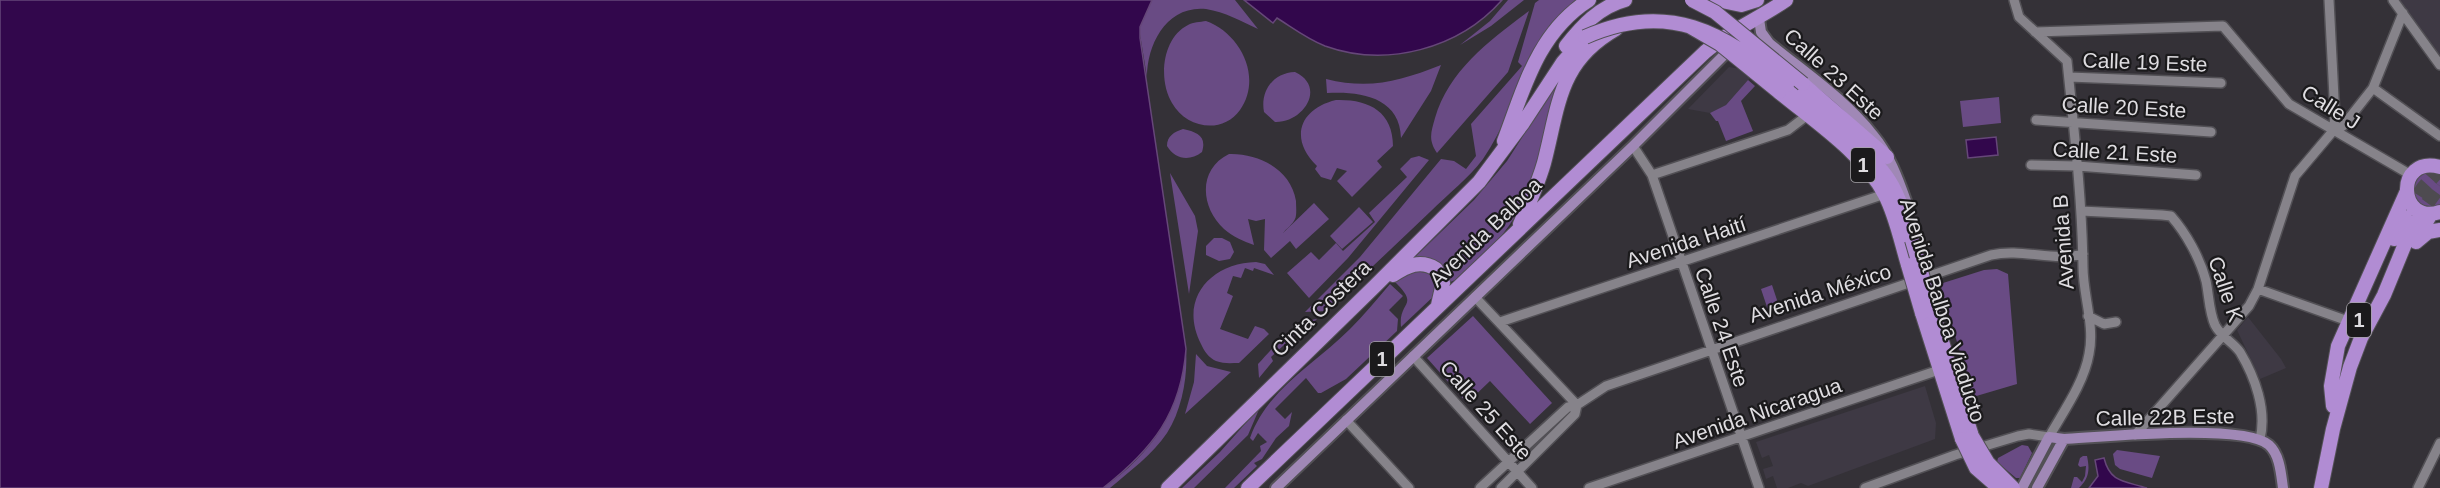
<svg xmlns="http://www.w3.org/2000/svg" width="2440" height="488" font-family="Arial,sans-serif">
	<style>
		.built { fill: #3e3944 }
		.green { fill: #694b84 }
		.water { fill: #32074c; stroke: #664779; stroke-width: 1.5 }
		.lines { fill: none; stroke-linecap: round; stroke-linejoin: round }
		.highway-tunnel { stroke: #4e4b50; stroke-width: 14; stroke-dasharray: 14 7; stroke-linecap: butt }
		.minor-casing { stroke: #525055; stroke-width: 12 }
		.major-casing { stroke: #525055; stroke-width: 14 }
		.highway-casing { stroke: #525055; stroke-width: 16 }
		.minor { stroke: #86838a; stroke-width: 9 }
		.major { stroke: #a088b6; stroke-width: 10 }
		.highway { stroke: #b18cd3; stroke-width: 14 }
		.highway-bridge-casing { stroke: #525055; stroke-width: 16; stroke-linecap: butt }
		.highway-bridge { stroke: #b18cd3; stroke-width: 14 }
		.labels { text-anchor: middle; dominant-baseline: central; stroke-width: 4.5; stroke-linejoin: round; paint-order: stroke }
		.shield { fill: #1b1a1c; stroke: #a4a2a6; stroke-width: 1.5 }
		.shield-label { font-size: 20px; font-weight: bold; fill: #dfdde1 }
		.street-label { font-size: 21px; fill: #dfdde1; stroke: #1b1a1c }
	</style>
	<rect width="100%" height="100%" fill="#343137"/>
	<path class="built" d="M2399,0H2440V57Z
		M1729,67L1741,69L1751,77L1726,105L1710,113L1688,109Z
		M2248,317L2281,359L2286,368L2260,379L2237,330Z
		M1925,386L1936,423L1935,439L1808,486L1801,483L1788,488H1777L1773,476L1766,479L1763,469L1773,466L1769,455L1762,458L1756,442Z"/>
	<path class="green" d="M1152,0H1235L1258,29C1241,21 1225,12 1206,9C1167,5 1147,44 1147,77L1139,28Z
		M1508,0H1524L1491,26L1460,45L1490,21Z
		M1539,0H1577C1520,44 1522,103 1483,159C1469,178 1448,194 1431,211C1396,244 1361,278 1325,311L1305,312L1360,257L1441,159L1454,161L1466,169L1476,156L1471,124L1522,66L1518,62L1535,3Z
		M1529,11L1508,72L1437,153C1428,140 1431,132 1435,118C1449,70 1490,40 1529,11Z
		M1206,21C1240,33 1263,77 1240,110C1222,135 1186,128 1172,103C1158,80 1162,38 1188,25C1193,22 1200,22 1206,21Z
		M1441,65L1431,91L1401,138C1400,97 1360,91 1327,93L1326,79C1370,90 1400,81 1441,65Z
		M1567,67C1551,124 1540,188 1502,235C1488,251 1470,266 1455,280L1448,283L1446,274L1440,265L1411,261L1474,200L1507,161Z
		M1295,72C1327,87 1303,123 1275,122L1264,112C1260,91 1273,73 1295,72Z
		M1748,80L1755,86L1741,101L1753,131L1726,141L1718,121H1716L1710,113L1726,105Z
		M1999,97L2001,123L1963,127L1960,101Z
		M1336,100C1368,99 1393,111 1393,146L1377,161L1382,167L1352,197L1337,181L1347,171L1337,168L1331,180L1321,177L1315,169L1317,166C1289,139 1299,109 1336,100Z
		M1183,129C1197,132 1207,136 1202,152C1189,162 1175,159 1167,146C1167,136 1174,132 1183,129Z
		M1229,154C1258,153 1291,169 1296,201C1296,206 1297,215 1295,219C1293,224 1286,229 1283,233L1314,203L1329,219L1296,249L1290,241L1271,258L1264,250L1265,219L1256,221L1248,219L1254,245C1243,241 1233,237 1224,229C1200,207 1198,169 1229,154Z
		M1419,156L1429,160L1348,258L1309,298L1287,273L1311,252L1319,260L1336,243L1343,251L1375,222L1369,213L1407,177L1400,169L1411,158Z
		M2424,172L2440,174V206C2415,213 2402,187 2424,172Z
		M1170,173L1195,216L1198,231L1189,294Z
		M1359,207L1373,222L1342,249L1330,236Z
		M1214,238H1222L1230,242L1234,252L1230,259L1219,261L1206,255V246Z
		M1256,262L1265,264L1274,275L1254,268L1253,271L1245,268L1241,278L1233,276L1227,293L1233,296L1220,329L1248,339L1255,326L1264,329L1269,334L1239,363C1231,363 1224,364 1216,361C1209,358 1204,351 1201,344C1178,299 1211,263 1256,262Z
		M1421,267L1437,276L1435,295L1401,327C1398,300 1421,307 1394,281Z
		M1997,269L2008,274L2017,384L1973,397L1941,287L1943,283L1984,270Z
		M1390,284L1403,296L1389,310L1398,319L1397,331L1346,379L1321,393H1318L1306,378L1275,409L1285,419L1292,412L1289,426L1276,438L1262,459L1254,463L1257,466L1234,488H1225L1261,451L1260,446L1267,442L1258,433L1253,441L1250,438C1268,388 1314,365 1350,329C1364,315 1377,299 1390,284Z
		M1772,285L1780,309L1769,313L1761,289Z
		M1473,316L1552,403L1530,424L1490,381L1467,403L1427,358Z
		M1317,319L1300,335L1297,333L1271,357L1273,361L1259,378L1258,364C1274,347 1293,322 1317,319Z
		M1186,349C1188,376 1182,410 1167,433C1153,454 1129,472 1110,488H1103C1153,453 1181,410 1186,349Z
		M1196,354L1207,366L1231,372L1185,414L1194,382Z
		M1260,407L1248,435L1194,488H1182L1220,452Z
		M2022,445L2028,446L2032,453L2020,478H2016L1997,462L1998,458Z
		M2117,450L2160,456L2152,478L2120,469L2115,465L2113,454Z
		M2083,456H2087C2090,470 2089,478 2079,488H2071L2074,477H2077L2082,482L2085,476L2086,466L2080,467L2078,465L2080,458Z"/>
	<path class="water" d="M0,0H1152L1140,27V38L1186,349C1181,413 1153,449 1103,488H0Z
		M1244,0H1502C1459,49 1386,68 1325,46C1307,39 1293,28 1277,18L1273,23Z
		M1996,137L1998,155L1968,158L1966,140Z
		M2104,458C2110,483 2125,481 2147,488H2089L2098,476L2095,460Z"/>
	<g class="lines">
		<path class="highway-tunnel" d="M2407,213L2423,188L2440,169
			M2415,220L2440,186"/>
		<defs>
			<path id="minor" d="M2329,0L2335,117L2333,131
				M2393,0L2440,65
				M2035,32L2223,26L2289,104L2411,175
				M2069,77L2221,83
				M2373,88L2440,136
				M2036,120L2211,132
				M1633,146L1652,175L1759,488
				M2031,165L2077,166L2196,175
				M1652,175L1788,130L1805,117
				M2081,211L2162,215L2171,216C2186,233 2200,258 2206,281C2209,295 2209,312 2215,325C2221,337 2233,342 2240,352C2255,377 2267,410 2260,439
				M2258,289L2348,321
				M1475,297L1577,405
				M2088,316L2104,324L2116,322
				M1500,322L1882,195
				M1413,356L1532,488
				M1346,420L1409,488
				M2135,435L2249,306L2258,289L2295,176L2333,131L2343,126L2373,88L2403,13
				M1480,488L1568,407L1577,405L1606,386L1991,255C2022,248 2054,262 2083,254
				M1501,488L1575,414L1577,405
				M1589,488L1936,371
				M1865,488L1955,455L2018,436L2029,434L2049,437C2063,412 2084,383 2089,354C2095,326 2083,295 2083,267C2082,198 2074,130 2067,61L2019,17L2014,0
				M2418,488L2440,443"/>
			<path id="major" d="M1759,19L1761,32L1769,43C1804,72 1845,99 1873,135C1889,154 1898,178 1906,201
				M1276,488L1633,146L1733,46
				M2022,488L2049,437L2064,439C2102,437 2244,423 2269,445C2280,455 2281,474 2283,488
				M2037,488L2064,439"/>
			<path id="highway" d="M1717,0L1741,5L1757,0
				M1566,46C1582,26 1599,7 1625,0
				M1803,84L1887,157
				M1787,85C1819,113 1863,142 1886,176C1900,195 1905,219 1912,240
				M1779,92C1814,121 1864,154 1885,195C1896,216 1901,242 1908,265
				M1504,141C1524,88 1538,32 1589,0
				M2440,167C2394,155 2398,226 2440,212
				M1520,224C1529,204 1538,184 1544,163C1559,106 1558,62 1616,29
				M2394,239L2405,217
				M2415,241L2431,214
				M2416,242L2428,232L2440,230
				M1393,275C1407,266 1420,259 1436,269L1443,283L1438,305
				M1922,313L1962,439
				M1933,313L1972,436
				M2333,406L2331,386L2338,346L2406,193
				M1168,488L1375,286L1479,182L1523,123L1563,62L1585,37
				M1248,488L1705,52C1730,30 1759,19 1786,0
				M2321,488L2333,429L2350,367L2361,338L2384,295L2414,222"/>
		</defs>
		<use href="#minor" class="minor-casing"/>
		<use href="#major" class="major-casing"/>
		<use href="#highway" class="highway-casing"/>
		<use href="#minor" class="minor"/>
		<use href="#major" class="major"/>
		<use href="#highway" class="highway"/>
		<defs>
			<path id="highway-bridge" d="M1692,0L1715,12L1803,84
				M1689,26L1720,44L1779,92
				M1585,37C1668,0 1723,32 1787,85
				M1912,240L1933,313
				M1908,265L1922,313
				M1972,436L1988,463L2013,488
				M1962,439L1976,468L1999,488"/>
		</defs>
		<use href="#highway-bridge" class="highway-bridge-casing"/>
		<use href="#highway-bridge" class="highway-bridge"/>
	</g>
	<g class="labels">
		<g class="shield">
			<rect x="1851" y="148" width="24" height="34" rx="4.5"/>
			<rect x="2347" y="303" width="24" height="34" rx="4.5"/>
			<rect x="1370" y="342" width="24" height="34" rx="4.5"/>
		</g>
		<g class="shield-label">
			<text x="1863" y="165">1</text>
			<text x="2359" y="320">1</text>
			<text x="1382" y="359">1</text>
		</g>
		<g class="street-label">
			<text transform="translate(2145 62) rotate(2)">Calle 19 Este</text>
			<text transform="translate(1834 74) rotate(42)">Calle 23 Este</text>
			<text transform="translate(2124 107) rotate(3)">Calle 20 Este</text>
			<text transform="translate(2331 107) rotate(32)">Calle J</text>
			<text transform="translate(2115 152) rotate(3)">Calle 21 Este</text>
			<text transform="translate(1485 232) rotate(-44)">Avenida Balboa</text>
			<text transform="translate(1686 242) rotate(-18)">Avenida Haití</text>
			<text transform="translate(2063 242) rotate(-94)">Avenida B</text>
			<text transform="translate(2226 289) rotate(71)">Calle K</text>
			<text transform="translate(1820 293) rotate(-18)">Avenida México</text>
			<text transform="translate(1321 308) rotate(-44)">Cinta Costera</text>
			<text transform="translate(1943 310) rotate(72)">Avenida Balboa Viaducto</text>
			<text transform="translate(1722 327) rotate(71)">Calle 24 Este</text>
			<text transform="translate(1486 410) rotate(48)">Calle 25 Este</text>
			<text transform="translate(1757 413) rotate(-19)">Avenida Nicaragua</text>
			<text transform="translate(2165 417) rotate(-1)">Calle 22B Este</text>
		</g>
	</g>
</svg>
